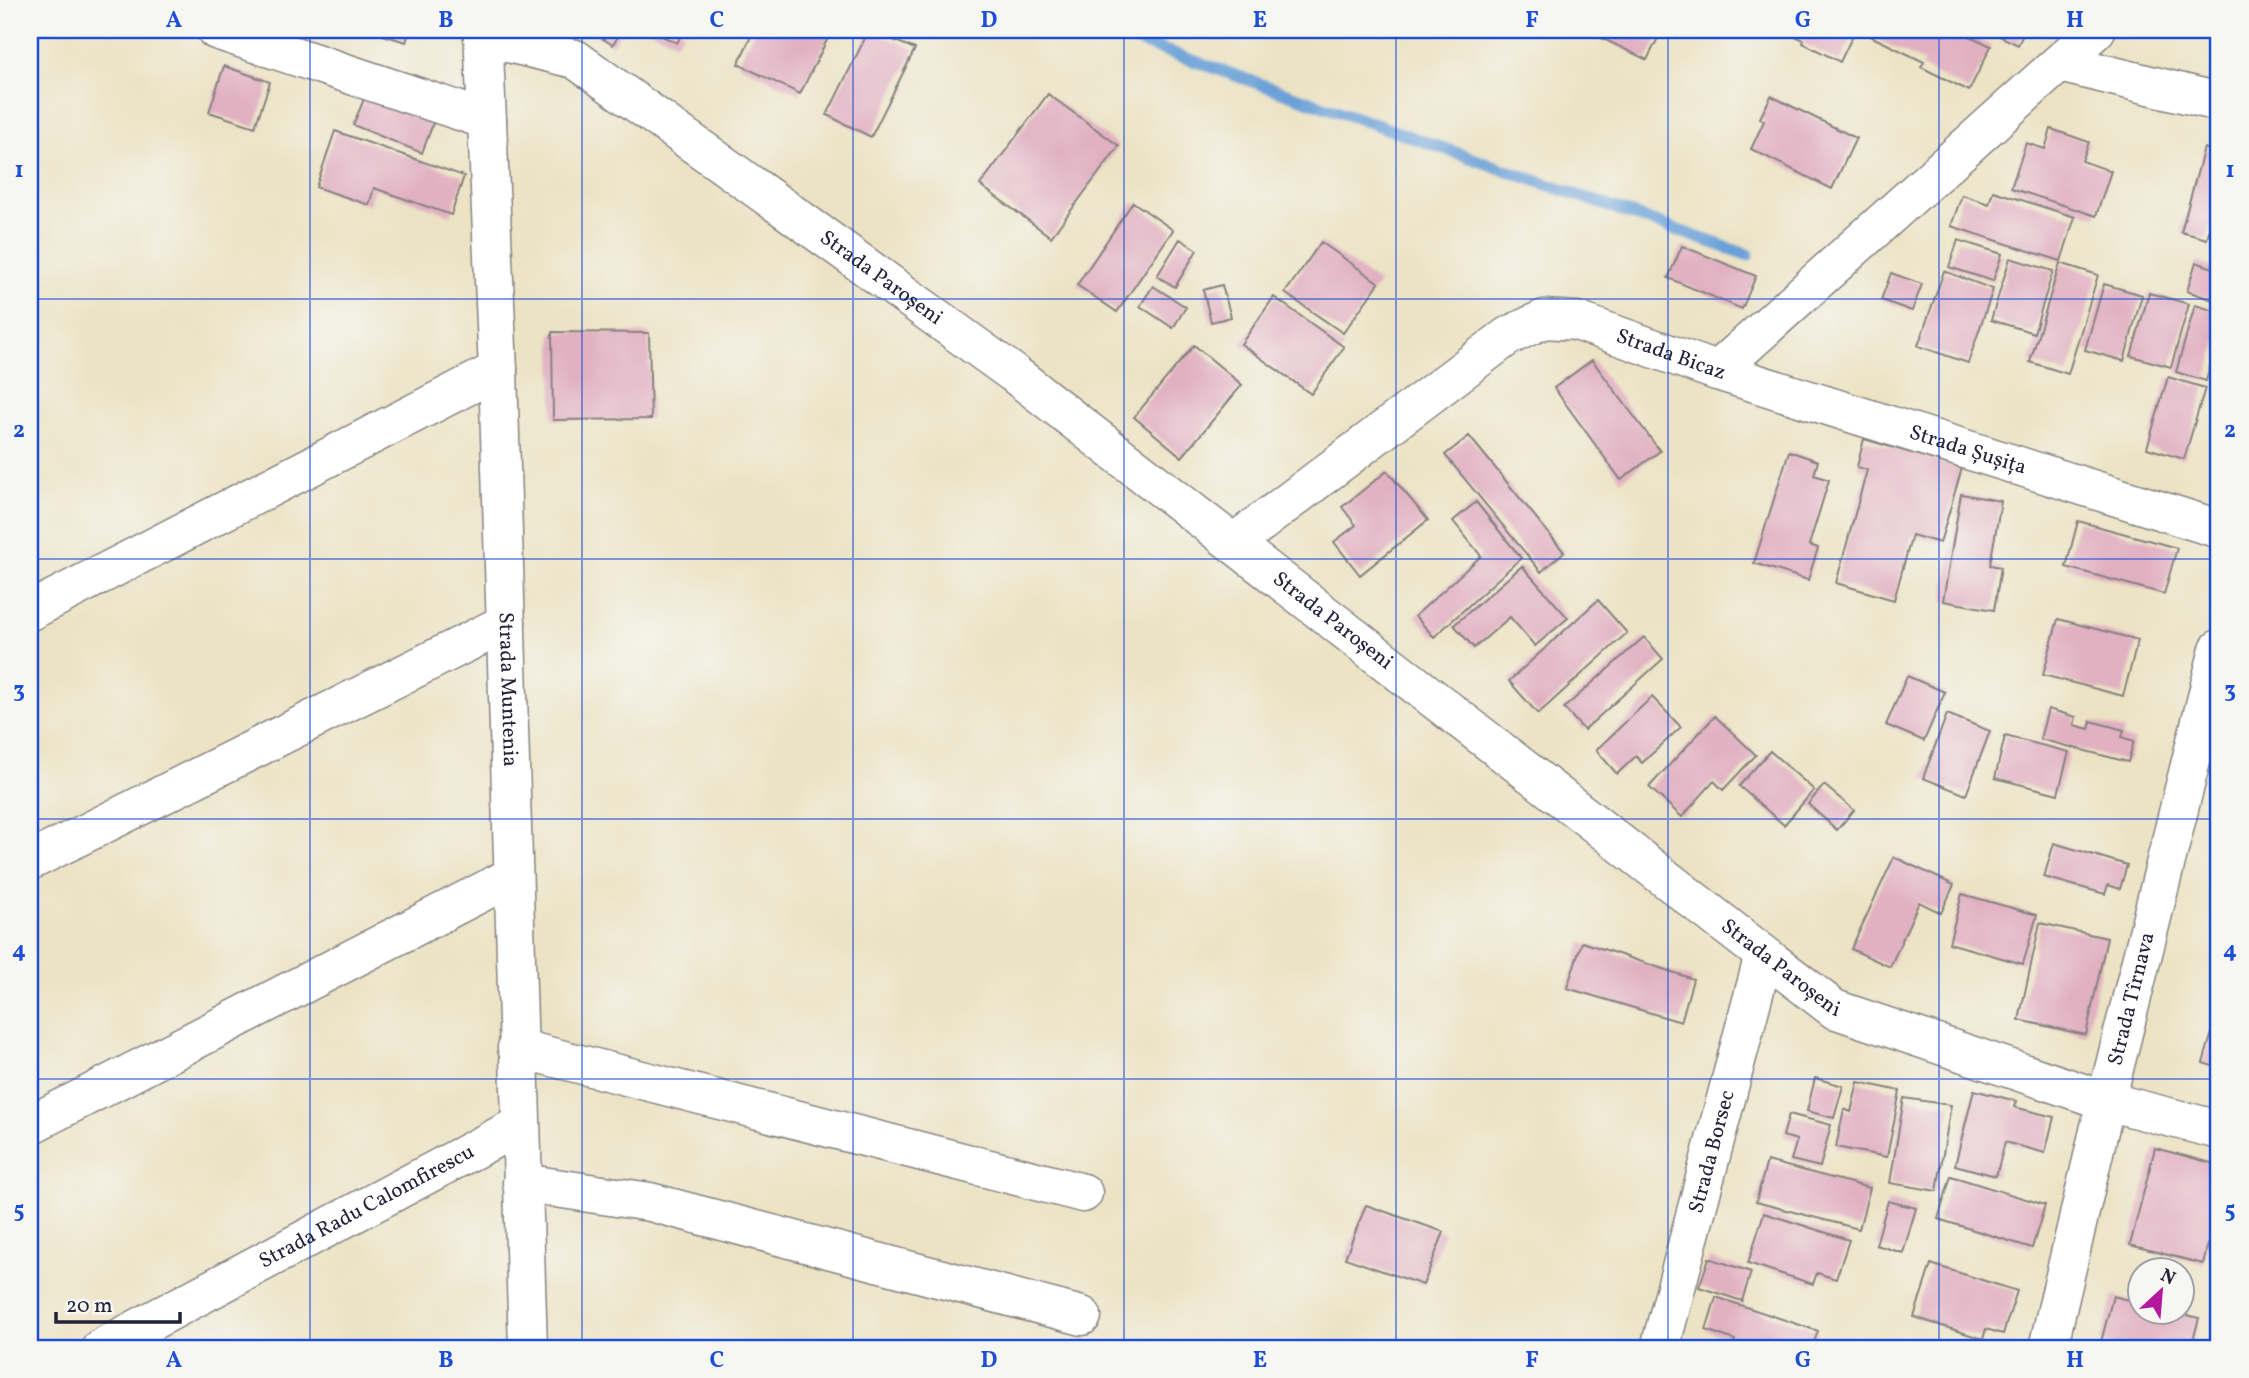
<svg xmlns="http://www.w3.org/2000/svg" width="2249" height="1378" font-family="Vollkorn,serif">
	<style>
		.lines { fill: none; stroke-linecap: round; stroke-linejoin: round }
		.stream { stroke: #6ba0d7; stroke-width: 12 }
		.building { fill: #e1b0c1 }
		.minor-casing { stroke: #878280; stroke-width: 41 }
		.minor { stroke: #fff; stroke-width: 38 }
		.grid { fill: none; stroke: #1d4ed8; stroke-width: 2; stroke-opacity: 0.55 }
		.labels { text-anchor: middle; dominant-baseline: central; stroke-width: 7; stroke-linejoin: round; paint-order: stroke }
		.street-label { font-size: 21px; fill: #22223b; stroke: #f6f6f2 }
		.neatline { fill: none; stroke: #1d4ed8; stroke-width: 2.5 }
		.grid-label { font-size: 23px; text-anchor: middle; font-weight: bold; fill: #1d4ed8 }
	</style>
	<rect width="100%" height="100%" fill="#f6f6f2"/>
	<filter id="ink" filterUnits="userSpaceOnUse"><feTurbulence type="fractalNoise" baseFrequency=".0143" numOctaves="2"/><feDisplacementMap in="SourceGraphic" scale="14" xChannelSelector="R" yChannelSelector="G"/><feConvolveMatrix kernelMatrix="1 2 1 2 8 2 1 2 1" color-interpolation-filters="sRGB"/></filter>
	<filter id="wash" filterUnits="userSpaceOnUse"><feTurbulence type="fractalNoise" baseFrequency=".00686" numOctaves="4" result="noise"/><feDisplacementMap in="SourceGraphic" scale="28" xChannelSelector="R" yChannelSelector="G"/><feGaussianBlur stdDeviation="1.57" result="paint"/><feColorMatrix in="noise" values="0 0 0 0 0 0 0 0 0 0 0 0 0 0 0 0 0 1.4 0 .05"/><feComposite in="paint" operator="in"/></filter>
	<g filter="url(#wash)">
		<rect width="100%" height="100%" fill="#ece3c4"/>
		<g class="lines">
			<path class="stream" d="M1106,30L1748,255"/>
		</g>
		<g id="blocks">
			<path class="building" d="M367,30H410L406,42Z
				M588,30H622L613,45Z
				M649,30H684L677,43Z
				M754,30H832L800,94L738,64Z
				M869,30L915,49L871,137L827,115Z
				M1585,30H1662L1647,60Z
				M1798,30H1852L1855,31L1840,62L1803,43L1804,40L1795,36Z
				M1858,30H1957L1991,46L1969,91L1921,67L1924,62Z
				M1987,30H2025L2018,45Z
				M224,66L270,82L255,127L209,112Z
				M367,92L435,118L422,153L353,125Z
				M1048,94L1119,146L1051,237L980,185Z
				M1771,96L1856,138L1832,189L1751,149L1764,121L1760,118Z
				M2051,129L2089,142L2082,161L2111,171L2096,216L2011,188L2026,143L2045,149Z
				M335,131L464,176L451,215L374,188L369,205L316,187Z
				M2204,148L2219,152V195L2207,239L2181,232Z
				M1993,191L2075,217L2061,261L1951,226L1962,195L1989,204Z
				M1133,202L1173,230L1117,312L1077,285Z
				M1180,239L1197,250L1175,287L1157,276Z
				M1958,240L2002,254L1993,281L1949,267Z
				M1321,242L1379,283L1343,333L1285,293Z
				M1682,246L1756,276L1742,309L1668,278Z
				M2010,258L2053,271L2034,333L1991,320Z
				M2196,262L2219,270V302L2187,291Z
				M2060,263L2098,275L2068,374L2030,362Z
				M1944,271L1993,289L1968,363L1918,346Z
				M1891,273L1922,284L1912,311L1881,300Z
				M2104,284L2142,295L2124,361L2085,350Z
				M1222,285L1231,317L1211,322L1203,290Z
				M1153,286L1186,307L1173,328L1140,306Z
				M2149,293L2189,304L2171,367L2131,356Z
				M1274,297L1344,347L1311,394L1241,344Z
				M2195,305L2219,312V336L2206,381L2176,372Z
				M552,332L649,333L651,419L553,420Z
				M1194,345L1242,385L1182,457L1134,417Z
				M1592,360L1660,451L1621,480L1554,388Z
				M2168,377L2205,388L2184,459L2147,448Z
				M1469,436L1564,552L1541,572L1445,455Z
				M1864,439L1962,468L1940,543L1912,535L1894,600L1836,583L1867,470L1857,467Z
				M1789,451L1818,461L1814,475L1829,480L1809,545L1818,548L1808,580L1754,563Z
				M1387,471L1428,520L1360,575L1334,542L1356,525L1342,507Z
				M1961,494L2001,501L1990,565L2001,567L1994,610L1943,601Z
				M1476,502L1521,558L1434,637L1415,616L1481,556L1453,521Z
				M2078,521L2177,548L2164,594L2066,567Z
				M1522,566L1568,618L1535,646L1510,617L1474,648L1454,625Z
				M1598,600L1627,633L1538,714L1509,681Z
				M2058,619L2138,640L2123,696L2043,675Z
				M1644,637L1663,659L1584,730L1564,708Z
				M1907,676L1945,692L1924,741L1886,725Z
				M1652,697L1681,727L1642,763L1636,756L1617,774L1596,750Z
				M2048,709L2076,717L2074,725L2089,729L2091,721L2124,730L2122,737L2134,741L2128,762L2040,739Z
				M1947,714L1990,731L1966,795L1923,778Z
				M1715,716L1756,755L1723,790L1714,781L1682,817L1649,787Z
				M2005,736L2069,752L2058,794L1995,778Z
				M1770,751L1814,790L1784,825L1739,786Z
				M1824,785L1854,810L1837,830L1808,804Z
				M2054,843L2127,865L2120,889L2108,885L2105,894L2044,877Z
				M1894,857L1954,885L1941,913L1919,902L1890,967L1851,949Z
				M1962,894L2037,915L2023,964L1949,943Z
				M2040,923L2107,938L2086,1035L2019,1020Z
				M1582,942L1693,979L1681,1022L1567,988Z
				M2219,1009V1068L2203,1063Z
				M1815,1078L1843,1086L1834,1118L1807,1111Z
				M1858,1082L1900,1091L1887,1157L1836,1147L1844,1109L1851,1112Z
				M1974,1090L2016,1101L2014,1107L2054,1117L2045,1153L2005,1142L1996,1176L1955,1165Z
				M1904,1098L1951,1105L1937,1191L1890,1183Z
				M1789,1114L1831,1125L1820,1167L1791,1160L1797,1140L1783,1136Z
				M2155,1148L2219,1165V1200L2203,1264L2130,1245Z
				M1767,1161L1870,1188L1859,1229L1756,1202Z
				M1951,1176L2045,1205L2032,1248L1938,1219Z
				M1888,1201L1916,1208L1903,1253L1876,1245Z
				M1366,1205L1444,1232L1423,1285L1345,1258Z
				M1764,1213L1849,1240L1836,1279L1817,1273L1813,1284L1748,1263Z
				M1709,1258L1751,1272L1742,1301L1699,1287Z
				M1931,1264L2017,1291L2003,1334L1986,1329L1983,1339L1914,1317Z
				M2113,1296L2140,1303V1312H2173L2199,1318L2191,1348H2128L2101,1342Z
				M1716,1297L1818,1331L1812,1348H1732L1735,1340L1706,1330Z"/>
		</g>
	</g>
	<g filter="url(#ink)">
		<use href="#blocks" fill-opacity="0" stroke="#878280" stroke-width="2"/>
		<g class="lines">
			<defs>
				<g id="minor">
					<path d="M216,30L487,120"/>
					<path id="s1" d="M483,30L498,370L528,1348"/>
					<path id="s2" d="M483,37L575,59L837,246L1013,373L1834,1009L2106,1101L2219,1130"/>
					<path d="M2060,63L2219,102"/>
					<path d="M1717,371L2096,30"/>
					<path id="s3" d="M1234,543L1508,336L1544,319L1577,321L1717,371L2219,529"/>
					<path d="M30,611L498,370"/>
					<path d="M30,861L506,623"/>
					<path d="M517,1048L1083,1193"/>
					<path d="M30,1125L513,876"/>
					<path d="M522,1183L650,1202L1082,1316"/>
					<path id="s4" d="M101,1348L520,1125"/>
					<path id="s5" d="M1660,1348L1764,955"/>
					<path id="s6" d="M2048,1348L2106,1101L2219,649"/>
				</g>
			</defs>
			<use href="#minor" class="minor-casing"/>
			<use href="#minor" class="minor"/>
		</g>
	</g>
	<path class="grid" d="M310,30V1348M582,30V1348M853,30V1348M1124,30V1348M1396,30V1348M1668,30V1348M1939,30V1348M30,299H2219M30,559H2219M30,819H2219M30,1079H2219"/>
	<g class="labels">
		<g class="street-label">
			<text stroke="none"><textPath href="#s2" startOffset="471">Strada Paroșeni</textPath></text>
			<text stroke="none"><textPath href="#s3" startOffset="516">Strada Bicaz</textPath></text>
			<text stroke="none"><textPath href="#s3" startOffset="828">Strada Șușița</textPath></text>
			<text stroke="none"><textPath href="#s2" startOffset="1038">Strada Paroșeni</textPath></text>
			<text stroke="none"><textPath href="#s1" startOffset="660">Strada Muntenia</textPath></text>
			<text stroke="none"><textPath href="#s2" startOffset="1605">Strada Paroșeni</textPath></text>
			<text stroke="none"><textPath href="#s6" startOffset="359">Strada Tîrnava</textPath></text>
			<text stroke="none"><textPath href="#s5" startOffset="203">Strada Borsec</textPath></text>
			<text stroke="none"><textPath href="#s4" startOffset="301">Strada Radu Calomfirescu</textPath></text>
		</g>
	</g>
	<rect width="2249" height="1378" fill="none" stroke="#f6f6f2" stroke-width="77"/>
	<g transform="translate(2161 1291) rotate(26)"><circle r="33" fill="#f6f6f2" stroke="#a1a1a9" stroke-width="2"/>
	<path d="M0-5L12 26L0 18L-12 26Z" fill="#b5179e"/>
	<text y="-10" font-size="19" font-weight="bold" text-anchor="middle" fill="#22223b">N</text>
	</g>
	<path d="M56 1312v10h124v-10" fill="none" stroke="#22223b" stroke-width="3.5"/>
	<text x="66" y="1312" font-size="21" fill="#22223b" stroke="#f6f6f2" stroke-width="5" paint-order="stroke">20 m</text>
	<rect x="38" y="38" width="2172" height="1302" class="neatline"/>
	<g class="grid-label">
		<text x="174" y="27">A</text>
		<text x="446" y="27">B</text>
		<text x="717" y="27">C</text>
		<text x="989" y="27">D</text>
		<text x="1260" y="27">E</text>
		<text x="1532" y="27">F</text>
		<text x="1803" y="27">G</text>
		<text x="2075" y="27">H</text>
		<text x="19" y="177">1</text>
		<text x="2230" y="177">1</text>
		<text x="19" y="437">2</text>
		<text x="2230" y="437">2</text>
		<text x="19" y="697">3</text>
		<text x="2230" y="697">3</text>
		<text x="19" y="957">4</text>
		<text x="2230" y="957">4</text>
		<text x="19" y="1217">5</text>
		<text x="2230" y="1217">5</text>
		<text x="174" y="1367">A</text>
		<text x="446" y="1367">B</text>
		<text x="717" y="1367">C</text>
		<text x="989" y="1367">D</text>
		<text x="1260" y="1367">E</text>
		<text x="1532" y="1367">F</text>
		<text x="1803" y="1367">G</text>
		<text x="2075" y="1367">H</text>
	</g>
</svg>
